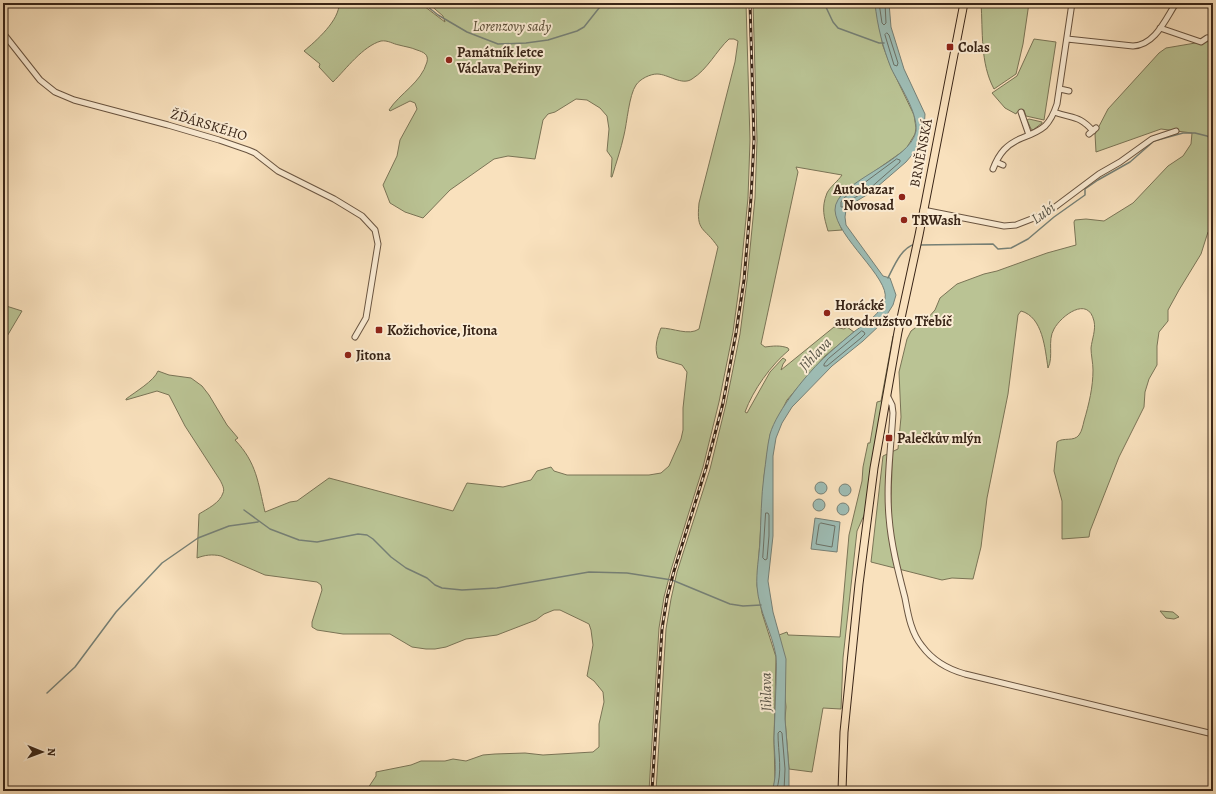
<svg xmlns="http://www.w3.org/2000/svg" width="1216" height="794" font-family="Alegreya,serif">
	<style>
		.green { fill: #bac394; stroke: #7a7456 }
		.water { fill: #9ebdb5; stroke: #768076 }
		.lines { fill: none; stroke-linecap: round; stroke-linejoin: round }
		.shore { stroke: #6c7166; stroke-width: 1 }
		.stream { stroke: #768076; stroke-width: 1.5 }
		.minor-casing { stroke: #695440; stroke-width: 7 }
		.major-casing { stroke: #392517; stroke-width: 9 }
		.minor { stroke: #fbecd4; stroke-width: 5 }
		.major { stroke: #f9e1bd; stroke-width: 7 }
		.rail-casing { stroke: #392517; stroke-width: 3 }
		.rail { stroke: #fbecd4; stroke-width: 1.5; stroke-dasharray: 4.5; stroke-linecap: butt }
		.poi-dot { fill: #8f2418; stroke: #fbecd4; stroke-width: 1.5 }
		.labels { text-anchor: middle; dominant-baseline: central; stroke-width: 4; stroke-linejoin: round; paint-order: stroke }
		.park-label { font-size: 14px; font-style: italic; fill: #594c36; stroke: #fbecd4 }
		.poi-label { font-size: 14px; font-weight: bold; fill: #392517; stroke: #fbecd4; text-anchor: start }
		.street-label { font-size: 14px; fill: #392517; stroke: #fbecd4 }
		.water-label { font-size: 15px; font-style: italic; fill: #575346; stroke: #fbecd4 }
	</style>
	<rect width="100%" height="100%" fill="#f9e1bd"/>
	<filter id="stains"><feTurbulence type="fractalNoise" baseFrequency=".005" numOctaves="4"/><feColorMatrix values="0 0 0 0 .2 0 0 0 0 .09 0 0 0 0 .02 0 0 0 .5 -.17"/></filter>
	<radialGradient id="worn" r=".72"><stop offset=".6" stop-color="#630" stop-opacity="0"/><stop offset="1" stop-color="#630" stop-opacity=".3"/></radialGradient>
	<path class="green" d="M339,3H420L445,22L443,16L428,3H746L750,140L748,198L740,280L733,332L719,402L703,467L671,570L664,597L659,628L649,791H366L376,776V772L411,765L421,761H445L453,759L466,761L483,755L495,754L525,753L543,755L593,752L599,747V724L604,702L603,692L594,681L587,676L593,645L591,630L589,624L585,622L560,610H554L544,614L536,620L497,635L466,639L446,647L435,649H426L412,647L390,634H343L317,630L312,627V622L322,590L321,585L317,582L265,575L221,556C212,554 205,555 197,558L199,514C207,509 220,503 223,493C225,489 222,484 220,480L185,426L169,395L157,391L126,400V399C135,392 154,381 158,371L169,375L191,378L202,386L209,395L227,425L238,438L235,440C257,463 258,483 265,512L290,502L297,501L329,478L453,511L467,483L503,487L531,480L537,471L551,467L554,471L567,475H649L661,473L669,466L681,439L683,430V408L687,372L682,365L658,358C654,348 657,338 661,328C673,328 689,336 699,329L718,247C704,226 696,233 699,203L735,62L738,41L734,39H729C716,51 708,69 692,79C682,86 668,74 657,74C650,74 640,79 636,85C629,95 627,123 624,135C621,149 616,163 612,177H611L612,158L607,151L609,129L607,116L600,108L587,100L576,99L555,112L548,114L543,120L535,159L508,156L494,159L450,190L423,218L405,212L390,203L383,185L397,156L400,140L417,109L415,103L410,101L390,111L389,110C400,93 421,83 427,62C429,54 423,52 417,50C410,47 406,47 399,45C393,44 388,40 381,41C363,46 346,69 333,82L319,67L320,64L304,51C316,41 340,20 339,3Z
		M753,3H875L883,46L891,67L914,115L916,128L915,134L906,149L841,195C834,206 837,219 842,230L828,231C824,217 821,208 827,193C830,187 838,181 842,175L796,167L798,172L761,344L765,347C773,346 780,345 788,348L789,350C771,365 753,390 745,412L747,413L770,372L783,358L786,360L783,364L781,370L834,327L844,329L847,327L854,332L825,356L787,400L770,435L764,477L757,585L762,613L776,657L774,740L775,781L772,791H656L666,629L671,599L677,572L710,469L726,404L740,334L747,280L755,198L757,140Z
		M981,3H1029L1023,44L1016,74L994,89C980,63 983,31 981,3Z
		M1034,39L1056,42L1044,120L1026,116L1024,110L1017,112L1016,114L1005,108L992,93L1017,76Z
		M1213,40V234L1208,232L1201,254L1179,290L1168,310V321L1159,332L1157,346V365L1149,379L1145,392L1144,407L1119,457L1090,531L1089,537L1062,539V501L1054,471L1057,442C1063,437 1074,442 1079,435C1082,431 1083,425 1084,421C1089,404 1093,387 1093,370C1093,363 1091,355 1091,348C1092,339 1096,330 1094,321C1088,295 1061,316 1054,329C1047,341 1054,356 1048,368C1045,349 1043,317 1021,311L1018,315L1008,394L987,498L981,547L973,579L952,578L942,580L871,562L883,456L898,449L901,417L899,372L907,339L911,331L927,319L935,310L940,298L957,284L984,274L997,271L1047,253L1076,245L1074,222L1075,220L1086,219L1104,221L1133,203L1168,166L1183,156L1191,144L1192,133L1161,129L1096,152L1095,134L1108,109L1159,53L1166,48Z
		M1029,119L1042,122V123L1033,130L1031,129L1027,120Z
		M3,305L22,311L3,343Z
		M893,336L894,337L865,513L857,531L843,658L841,709L823,708L812,772L789,769L785,719L786,707L779,635L787,632L788,635L840,637L849,535L862,481L863,467L868,443H870L877,402L881,401Z
		M1160,611L1173,612L1179,617L1174,619L1166,618Z"/>
	<path class="water" d="M875,3H889L891,27L904,69L925,114L924,130L917,149L906,162L870,193L850,205L846,210L845,217L846,225L883,276L890,278L896,295L893,305L881,324L863,341L832,366L792,407L782,423L776,438L773,456V536L768,581L773,612L786,659L785,719L789,769V786L787,791H772C778,774 774,755 774,738C775,720 775,702 776,684C776,675 777,665 776,656C772,632 759,612 757,587C756,572 759,557 760,542C761,520 761,497 764,475C766,461 767,447 770,434C777,410 808,372 827,355C836,347 845,339 855,331C866,323 881,314 885,299C890,278 836,237 835,210C834,182 911,162 916,131C918,112 899,85 891,68C883,48 877,25 875,3Z
		M815 488a6 6 0 1 1 12 0a6 6 0 1 1-12 0Z
		M839 490a6 6 0 1 1 12 0a6 6 0 1 1-12 0Z
		M813 505a6 6 0 1 1 12 0a6 6 0 1 1-12 0Z
		M837 509a6 6 0 1 1 12 0a6 6 0 1 1-12 0Z
		M815,518L840,522L837,552L811,549Z"/>
	<g class="lines">
		<path class="shore" d="M879,3L882,23L884,25L886,23L885,3
			M887,33L889,35L898,63L897,66L894,65L885,35Z
			M897,159L900,160V162L868,190L847,202L843,207H841V202L844,198Z
			M862,331L864,332L865,334L861,338L827,366H824V364L828,359Z
			M766,513H768L769,515V536L767,559L765,560L763,558Z
			M821,523L835,526L832,547L816,544L819,525Z
			M776,791C783,773 778,752 778,733L780,731L782,733L785,769L784,791"/>
		<path class="stream" d="M423,3L438,15L467,32L498,44L526,43L548,40L577,31L584,27L603,3
			M824,3L833,22L838,28L879,43H884
			M919,245L993,244L998,249L1011,248L1028,239L1054,217L1085,195V189L1098,180L1130,162L1154,141L1183,133H1195L1207,136L1213,140
			M888,278C894,266 901,248 915,244
			M244,510L270,529L299,540L317,542L358,534L367,535L373,539L391,557L406,568L427,578L435,585L442,588L462,590L497,588L589,572L627,573L672,580L730,604L743,606L761,605
			M47,693L75,667L116,612L162,563L198,538L229,526L258,522"/>
		<defs>
			<path id="minor" d="M1160,28L1201,42L1207,38
				M3,33L40,80L55,92L74,100L168,125L219,140L248,150L255,153L278,171L334,199L362,216L375,230L378,244L366,318L355,337
				M1067,39L1133,46C1155,45 1165,20 1176,3
				M1060,89L1069,91
				M1021,112L1029,135
				M1054,112C1073,119 1079,115 1093,131
				M1089,134L1096,128
				M996,162L1003,165
				M993,169C999,153 1007,144 1022,138C1030,135 1038,132 1045,126C1051,120 1054,113 1057,104L1072,3
				M923,210L1004,226L1016,225L1047,213L1099,174L1120,162L1152,139L1176,131
				M887,395L892,405L893,413C891,447 886,483 889,517C891,544 898,571 905,598C908,614 911,633 922,646C933,661 947,669 965,674L1213,734"/>
			<path id="major" d="M842,791L844,732L859,584L874,468L898,332L919,235L964,3"/>
		</defs>
		<use href="#minor" class="minor-casing"/>
		<use href="#major" class="major-casing"/>
		<use href="#minor" class="minor"/>
		<use href="#major" class="major"/>
		<defs>
			<path id="rail" d="M652,791L662,629L667,598L674,571L706,468L723,403L736,333L744,280L751,198L754,140L750,3"/>
		</defs>
		<use href="#rail" class="rail-casing"/>
		<use href="#rail" class="rail"/>
	</g>
	<g class="poi-dot">
		<rect x="946" y="43" width="8" height="8" rx="2"/>
		<circle cx="449" cy="60" r="4"/>
		<circle cx="902" cy="197" r="4"/>
		<circle cx="904" cy="220" r="4"/>
		<circle cx="827" cy="313" r="4"/>
		<rect x="375" y="326" width="8" height="8" rx="2"/>
		<circle cx="348" cy="355" r="4"/>
		<rect x="885" y="434" width="8" height="8" rx="2"/>
	</g>
	<g class="labels">
		<g class="park-label">
			<text x="512" y="26">Lorenzovy sady</text>
		</g>
		<g class="poi-label">
			<text x="958" y="47">Colas</text>
			<text x="457" y="52">Památník letce<tspan x="457" dy="16">Václava Peřiny</tspan></text>
			<text x="894" y="189" text-anchor="end">Autobazar<tspan x="894" dy="16">Novosad</tspan></text>
			<text x="912" y="220">TRWash</text>
			<text x="835" y="305">Horácké<tspan x="835" dy="16">autodružstvo Třebíč</tspan></text>
			<text x="387" y="330">Kožichovice, Jitona</text>
			<text x="356" y="355">Jitona</text>
			<text x="897" y="438">Palečkův mlýn</text>
		</g>
		<g class="street-label">
			<text transform="translate(209 125) rotate(17)">ŽĎÁRSKÉHO</text>
			<text transform="translate(921 153) rotate(-79)">BRNĚNSKÁ</text>
		</g>
		<g class="water-label">
			<text transform="translate(1043 213) rotate(-36)">Lubí</text>
			<text transform="translate(815 354) rotate(-46)">Jihlava</text>
			<text transform="translate(766 692) rotate(-91)">Jihlava</text>
		</g>
	</g>
	<rect width="1216" height="794" fill="none" stroke="#f9e1bd" stroke-width="16"/>
	<rect x="4" y="4" width="1208" height="786" fill="none" stroke="#392517" stroke-width="2"/>
	<rect x="8" y="8" width="1200" height="778" fill="none" stroke="#392517"/>
	<g transform="translate(42 752) rotate(91)" stroke="#fbecd4" stroke-width="3" paint-order="stroke">
	<path d="M0-3L7 15L0 10L-7 15Z" fill="#392517"/>
	<text y="-6" font-size="11" font-weight="bold" text-anchor="middle" fill="#392517">N</text>
	</g>
	<rect width="100%" height="100%" filter="url(#stains)"/>
	<rect width="100%" height="100%" fill="url(#worn)"/>
</svg>
